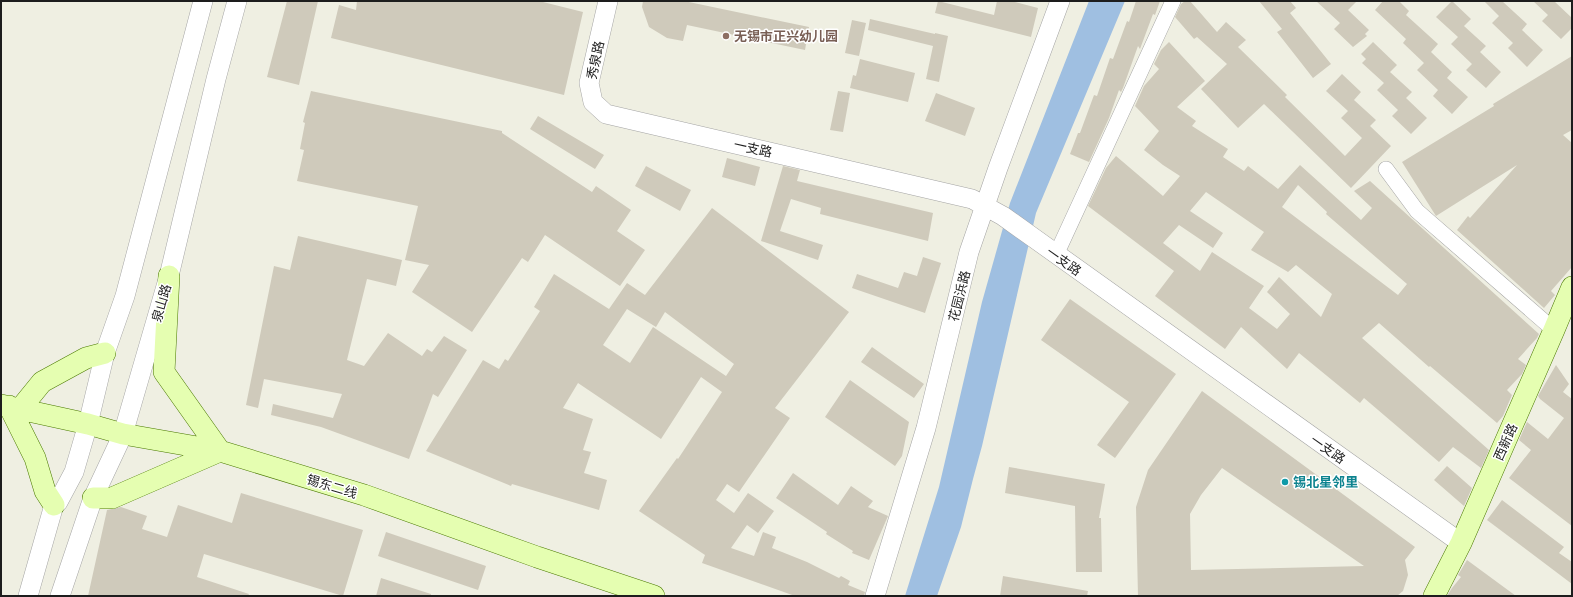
<svg xmlns="http://www.w3.org/2000/svg" width="1573" height="597" font-family="Ubuntu,'Noto Sans SC',sans-serif">
	<style>
		.water { fill: #9fbfe1 }
		.building { fill: #cfcabb; fill-rule: evenodd }
		.lines { fill: none; stroke-linecap: round; stroke-linejoin: round }
		.minor-casing { stroke: #a4a4a4; stroke-width: 16 }
		.tertiary-casing { stroke: #a4a4a4; stroke-width: 20 }
		.secondary-casing { stroke: #4a7900; stroke-width: 22 }
		.minor { stroke: #fff; stroke-width: 15 }
		.tertiary { stroke: #fff; stroke-width: 19 }
		.secondary { stroke: #e5feb1; stroke-width: 21 }
		.education-dot { fill: #8d6e63; stroke: #fff; stroke-width: 1.5 }
		.culture-dot { fill: #0f9aa8; stroke: #fff; stroke-width: 1.5 }
		.labels { text-anchor: middle; dominant-baseline: central; stroke-width: 3; stroke-linejoin: round; paint-order: stroke }
		.education-label { font-size: 13px; font-weight: bold; fill: #785e54; stroke: #fff; text-anchor: start }
		.street-label { font-size: 13px; fill: #1d1d1d; stroke: #fff }
		.culture-label { font-size: 13px; font-weight: bold; fill: #0d838f; stroke: #fff; text-anchor: start }
	</style>
	<rect width="100%" height="100%" fill="#efefe2"/>
	<path class="water" d="M1089,1H1125L1036,213L982,446L973,479L961,527L937,596H905L939,487L982,302L1010,203Z"/>
	<path class="building" d="M287,1H318L299,85L267,77Z
		M357,1H539L583,12L564,95L331,38L339,5L356,10Z
		M643,1H684L809,27L805,50L687,25L683,41L667,38L649,27L642,7Z
		M938,1L994,15L997,1H1011L1038,8L1031,37L935,13Z
		M1136,1H1160L1155,15L1153,14L1140,49L1138,46L1123,88L1121,92L1119,90L1109,118L1089,162L1070,154L1078,133H1080L1094,95L1097,96L1110,58L1113,59L1127,21L1129,22Z
		M1185,1H1190L1217,32L1226,22L1246,40L1238,47L1287,95L1285,97L1345,156L1362,138L1341,118L1348,111L1326,91L1342,74L1361,92L1354,100L1376,120L1370,126L1391,146L1351,188L1264,104L1238,128L1201,89L1227,64L1197,37L1194,39L1175,17L1181,4Z
		M1259,1H1290L1296,8L1290,13L1331,64L1313,78L1277,32L1282,29Z
		M1316,1H1357L1348,10L1369,30L1365,34L1367,36L1353,47L1334,29L1340,23Z
		M1383,1H1399L1409,11L1406,15L1438,44L1431,52L1452,72L1447,78L1468,97L1452,114L1433,96L1438,90L1417,70L1424,63L1403,43L1406,39L1375,10Z
		M1452,1L1471,19L1464,26L1486,46L1480,52L1501,72L1486,88L1466,70L1472,64L1451,44L1458,37L1436,17Z
		M1484,1H1502L1527,24L1522,30L1543,50L1527,67L1508,48L1513,43L1492,23L1499,16Z
		M1533,1H1554L1572,18V28L1561,39L1542,21L1548,15Z
		M870,19L935,34V33L948,36L939,82L926,79L933,46L868,30Z
		M852,20L866,23L859,56L845,53Z
		M1169,42L1205,81L1177,107L1196,121L1192,126L1228,149L1223,157L1244,171L1248,166L1278,189L1300,165L1361,220L1372,208L1354,191L1370,181L1539,334L1537,338L1518,359L1526,365L1522,374L1507,390L1512,395L1503,416L1497,423L1430,366L1429,367L1379,323L1362,338L1489,450L1481,468L1453,447L1439,462L1364,398L1360,403L1299,353L1287,369L1241,327L1225,349L1155,296L1174,271L1088,206L1106,168L1116,156L1163,196L1180,176L1163,165L1144,150L1159,131L1135,106L1144,86L1159,69L1154,64L1161,50ZM1298,185L1327,212L1326,214L1407,284L1398,295L1282,207ZM1206,192L1264,232L1251,250L1288,272L1296,265L1332,294L1321,317L1279,277L1267,292L1290,314L1277,329L1249,308L1264,286L1212,252L1200,271L1163,243L1179,225L1213,248L1223,233L1190,211Z
		M1373,42L1397,65L1390,72L1412,92L1406,98L1427,118L1411,134L1392,116L1398,110L1377,90L1384,83L1362,63L1366,59L1361,54Z
		M1572,56V130L1563,135L1572,143V267L1551,291L1555,295L1544,308L1457,230L1468,216L1470,218L1517,165L1436,216L1402,162L1494,106L1493,104Z
		M860,59L915,73L908,102L850,88L853,75L856,76Z
		M311,91L502,131V133L592,192L596,186L631,210L617,231L645,250L620,286L545,235L528,262L522,258L472,332L412,292L429,265L405,260L418,206L297,181L304,150L300,149L305,123L303,122Z
		M838,91L850,93L843,132L830,130Z
		M936,93L975,108L965,136L925,121Z
		M538,116L604,155L595,169L530,129Z
		M727,158L760,167L755,186L722,177Z
		M646,166L691,190L680,211L635,186Z
		M783,166L800,170L797,181L933,213L928,241L820,214L821,208L791,199L780,231L823,245L818,260L761,241Z
		M712,208L849,312L775,408L790,418L739,492L727,484L716,500L734,513L748,493L774,511L758,533L747,525L731,548L754,556L763,532L776,537L772,548L807,562L839,578L841,576L850,581L848,585L865,592L864,596H795L702,563L705,555L639,511L677,458L678,459L722,392L701,377L661,439L578,383L563,408L593,419L583,450L591,452L584,473L607,480L599,510L512,484L511,486L426,451L483,360L499,369L505,359L508,361L540,311L534,307L554,274L609,309L627,283L645,295ZM627,309L656,327L665,312L734,364L726,376L653,327L630,363L603,345Z
		M298,236L402,260L396,286L367,279L347,360L364,366L388,333L422,356L427,349L432,352L444,336L467,350L438,397L433,394L409,459L321,427L271,415L273,404L333,418L342,394L264,379L258,408L246,405L274,266L290,270Z
		M923,257L941,263L925,313L852,288L857,274L898,288L904,272L917,276Z
		M1070,299L1176,374L1115,458L1097,445L1129,402L1041,340Z
		M872,347L924,384L914,398L861,362Z
		M1556,365L1569,384L1563,392L1572,399V526L1509,478L1531,450L1519,440L1527,422L1548,439L1564,418L1540,399L1538,396Z
		M850,380L909,422L902,456L895,466L825,417Z
		M1202,391L1415,547L1405,560L1408,575L1403,591L1397,596H1138L1136,507L1148,470ZM1222,468L1364,566L1191,570L1190,514L1201,495Z
		M1447,466L1472,488L1464,506L1434,480Z
		M1009,467L1105,484L1099,518H1101L1102,572H1076L1075,506L1005,493Z
		M793,473L838,505L851,486L873,501L868,507L888,516L869,560L852,553L853,551L826,534L827,532L776,498Z
		M241,493L363,530L343,596L204,554L197,577L249,594L248,596H88L107,510L121,507L147,516L142,529L167,537L178,505L232,523Z
		M1502,500L1564,547L1559,553L1572,562V584L1487,520Z
		M386,532L486,566L478,590L378,556Z
		M1467,560L1516,596H1447L1452,588L1461,577L1458,575Z
		M1003,576L1088,591L1087,596H1000Z
		M381,578L431,594V596H376Z"/>
	<g class="lines">
		<defs>
			<path id="minor" d="M1386,169L1417,211L1554,330
				M1056,255L1173,1"/>
			<path id="tertiary" d="M608,1L589,83L593,102L606,114L972,199L1003,216L1461,543
				M28,596L54,505L58,502L74,472L88,424L105,353L125,296L203,1
				M60,596L93,498L123,434L169,276L216,79L237,1
				M875,596L926,428L969,252L998,168L1060,1"/>
			<path id="secondary" d="M1,405L88,424L123,434L220,451L364,495L537,557L654,596
				M9,406L35,458L45,491L54,505
				M20,409L42,382L86,358L105,353
				M93,498H112L220,451L164,372L169,276
				M1434,596L1461,543L1554,330L1572,287"/>
		</defs>
		<use href="#minor" class="minor-casing"/>
		<use href="#tertiary" class="tertiary-casing"/>
		<use href="#secondary" class="secondary-casing"/>
		<use href="#minor" class="minor"/>
		<use href="#tertiary" class="tertiary"/>
		<use href="#secondary" class="secondary"/>
	</g>
	<circle class="education-dot" cx="726" cy="36" r="4"/>
	<circle class="culture-dot" cx="1285" cy="482" r="4"/>
	<g class="labels">
		<g class="education-label">
			<text x="734" y="36">无锡市正兴幼儿园</text>
		</g>
		<g class="street-label">
			<text transform="translate(595 60) rotate(-78)">秀泉路</text>
			<text transform="translate(753 148) rotate(13)">一支路</text>
			<text transform="translate(1064 261) rotate(35)">一支路</text>
			<text transform="translate(959 296) rotate(-76)">花园浜路</text>
			<text transform="translate(161 303) rotate(-74)">泉山路</text>
			<text transform="translate(1505 442) rotate(-66)">西新路</text>
			<text transform="translate(1328 449) rotate(35)">一支路</text>
			<text transform="translate(332 486) rotate(17)">锡东二线</text>
		</g>
		<g class="culture-label">
			<text x="1293" y="482">锡北星邻里</text>
		</g>
	</g>
	<rect width="1573" height="597" fill="none" stroke="#1d1d1d" stroke-width="4"/>
</svg>
